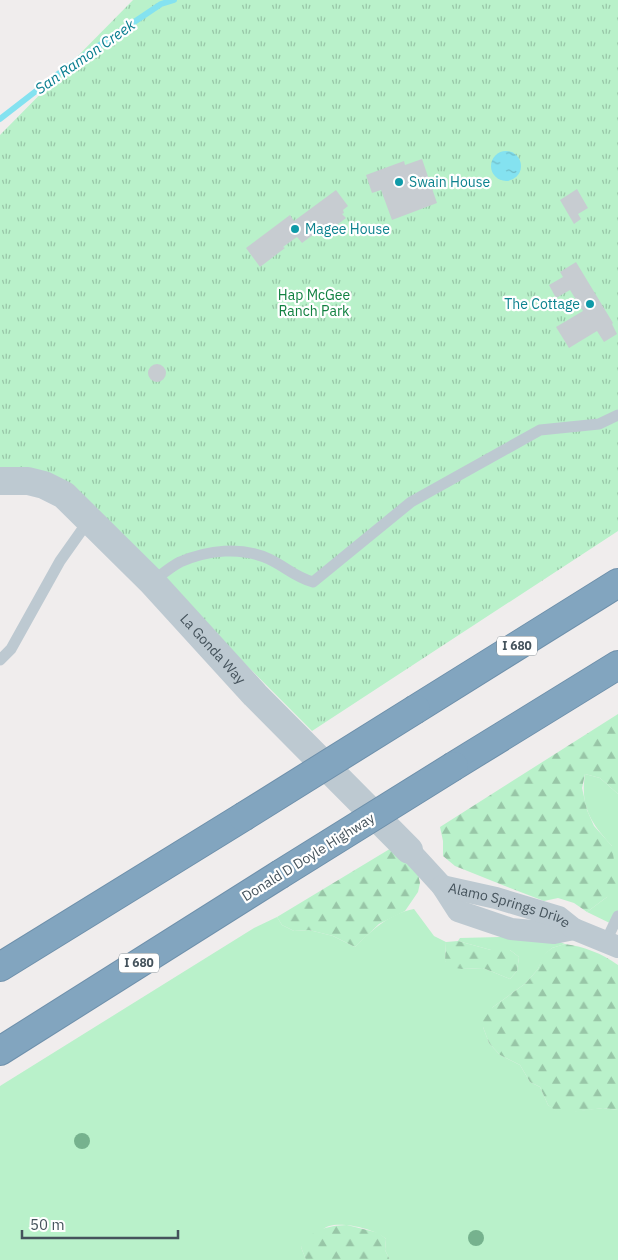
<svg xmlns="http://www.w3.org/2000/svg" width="618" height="1260" font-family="'IBM Plex Sans',sans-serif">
	<defs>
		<pattern id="forest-firs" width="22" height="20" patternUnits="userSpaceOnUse" patternTransform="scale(1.25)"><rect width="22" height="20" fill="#b9f1ca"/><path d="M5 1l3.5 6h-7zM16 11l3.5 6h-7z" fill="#98c6a7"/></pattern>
		<pattern id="park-tufts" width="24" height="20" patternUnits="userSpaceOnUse" patternTransform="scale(1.25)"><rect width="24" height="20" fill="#b9f1ca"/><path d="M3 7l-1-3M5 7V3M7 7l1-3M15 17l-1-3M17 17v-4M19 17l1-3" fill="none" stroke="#98c6a7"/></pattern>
		<pattern id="water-ripples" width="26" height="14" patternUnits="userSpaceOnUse" patternTransform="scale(1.25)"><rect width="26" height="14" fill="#84e2f0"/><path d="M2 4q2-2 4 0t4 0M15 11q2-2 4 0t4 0" fill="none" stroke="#6ebac6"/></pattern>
	</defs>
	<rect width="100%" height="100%" fill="#f0eded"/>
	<!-- grass -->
	<path fill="#b9f1ca" d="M585 774 600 778 618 794V927L587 912 607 897 612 846C591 823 580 807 585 774Z
		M414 909 434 936 446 942 445 961 462 969 483 968 510 979 517 971 519 957 510 950H491L458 941 460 938 544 936 565 944 552 948 544 955 538 969 526 983 493 1007 483 1027 489 1043 500 1055 520 1065 530 1082 540 1087 548 1105 560 1113 603 1108 618 1110V1260H390L385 1250 386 1239C375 1229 344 1222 329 1226 322 1228 308 1242 301 1247L306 1260H0V1086L254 928 277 917 282 925 294 931 309 930 333 936 355 947C373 929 389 914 414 909Z"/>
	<!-- forest -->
	<path fill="url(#forest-firs)" d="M618 714V794L600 778 585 774 582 788 587 810 594 826 612 846 617 882 607 897 587 912 574 903 558 898 544 901 510 888 455 866 443 856V841L440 827Z
		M393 847 418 874 420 883 418 892 405 911 379 924 355 947 333 936 309 930 294 931 282 925 277 917Z
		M458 941 491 950H510L519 957 517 971 510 979 483 968 462 969 449 967 445 961 446 942Z
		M565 944C585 947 601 953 618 965V1110L603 1108 560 1114 548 1105 540 1087 530 1082 520 1065 500 1055 489 1043 483 1027V1020L493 1007 526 983 538 969 543 955 552 948Z
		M347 1225 379 1233 386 1239 385 1250 390 1260H306L301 1247C312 1229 327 1226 347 1225Z"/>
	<!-- park -->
	<path fill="url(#park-tufts)" d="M133 0H618V531L312 731 79 497 21 467 0 469V135Z"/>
	<!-- water -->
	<path fill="url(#water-ripples)" d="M491 166a15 15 0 1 1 30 0a15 15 0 1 1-30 0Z"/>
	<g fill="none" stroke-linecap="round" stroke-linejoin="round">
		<!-- stream -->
		<path stroke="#84e2f0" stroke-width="6" d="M0 119 67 67 161 4 174 0"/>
	</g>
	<!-- building -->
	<path fill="#c7ccd1" d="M422 159 437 203 392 220 381 190 372 193 366 175 404 161 405 165Z
		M577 189 588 208 578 214 581 219 574 224 560 200Z
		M336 190 348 206 343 210 344 213 342 214 346 218 333 228 331 225 323 231 322 228 302 243 297 237 283 247 285 248 260 267 246 248 290 215 294 221Z
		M576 262 613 323 612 324 617 334 604 342 597 331 569 348 556 327 583 311 570 290 556 298 549 285 563 277 560 272Z
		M148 373a9 9 0 1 1 18 0a9 9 0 1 1-18 0Z"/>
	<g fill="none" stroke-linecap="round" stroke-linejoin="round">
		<!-- motorway casing -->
		<g stroke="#6e90ab" stroke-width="30">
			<path id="motorway" d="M416 709 618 583
				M454 766 618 665
				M0 967 243 817
				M0 1051 279 875"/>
		</g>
		<!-- service -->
		<path stroke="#bdc9d1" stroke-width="11" d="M152 582C160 576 170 567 180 562 208 550 241 546 269 559 286 567 295 577 313 582L411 502 540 430 599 424 618 415
			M0 660 11 649 60 561 89 520
			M606 941 618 916"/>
		<!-- minor -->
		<g stroke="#bdc9d1" stroke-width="22">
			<path d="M409 850 442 886 458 911 511 929 554 933 574 929"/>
			<path id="s1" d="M442 886 496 898 559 917 574 929 618 947"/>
		</g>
		<!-- tertiary -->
		<path stroke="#bdc9d1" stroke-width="28" id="s2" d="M0 481H28L44 485 64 495 152 582 255 695 409 850"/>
		<!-- motorway -->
		<use href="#motorway" stroke="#82a5bf" stroke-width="28"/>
		<!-- motorway-bridge casing -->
		<g stroke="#6e90ab" stroke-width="30" stroke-linecap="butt">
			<path id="motorway-bridge" d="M243 817 416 709
				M279 875 454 766"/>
		</g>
		<!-- motorway-bridge -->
		<use href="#motorway-bridge" stroke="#82a5bf" stroke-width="28"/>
	</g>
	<!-- trees -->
	<g fill="#76b28e">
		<circle cx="82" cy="1141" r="8"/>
		<circle cx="476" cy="1238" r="8"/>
	</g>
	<!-- markers -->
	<g fill="#0f9aa8" stroke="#fff" stroke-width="2">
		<circle cx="399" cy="182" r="5"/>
		<circle cx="295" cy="229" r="5"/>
		<circle cx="590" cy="304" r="5"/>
	</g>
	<g text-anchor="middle" stroke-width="4.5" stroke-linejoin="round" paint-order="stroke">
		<!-- shield labels -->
		<g fill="#fff" stroke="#7d878d" stroke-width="1">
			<rect x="497" y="636.5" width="40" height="19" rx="4"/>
			<rect x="119" y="953.5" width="40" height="19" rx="4"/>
		</g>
		<g font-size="12" font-weight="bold" fill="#45535c">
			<text x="517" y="650">I 680</text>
			<text x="139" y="967">I 680</text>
		</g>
		<!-- culture labels -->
		<g font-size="14" fill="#0d838f" stroke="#fff" text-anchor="start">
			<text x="409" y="187">Swain House</text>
			<text x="305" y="234">Magee House</text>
			<text x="580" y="309" text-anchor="end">The Cottage</text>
		</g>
		<!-- park labels -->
		<g font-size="14" fill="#128141" stroke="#fff">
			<text x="314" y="300">Hap McGee<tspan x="314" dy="16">Ranch Park</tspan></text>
		</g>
		<!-- street labels -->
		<g font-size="14" fill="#45535c" stroke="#fff">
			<text dy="5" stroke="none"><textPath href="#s2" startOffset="281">La Gonda Way</textPath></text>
			<text transform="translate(308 857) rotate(-32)" y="5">Donald D Doyle Highway</text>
			<text dy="5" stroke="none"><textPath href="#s1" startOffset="70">Alamo Springs Drive</textPath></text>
		</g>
		<!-- water labels -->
		<g font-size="15" font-style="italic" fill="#077d8f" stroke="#fff">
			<text transform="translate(85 57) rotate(-35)" y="5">San Ramon Creek</text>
		</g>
	</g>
	<!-- scale -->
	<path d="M22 1230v8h156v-8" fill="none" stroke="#45535c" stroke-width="2.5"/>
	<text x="30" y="1230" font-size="15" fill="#45535c" stroke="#ffffff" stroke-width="4" paint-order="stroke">50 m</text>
</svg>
